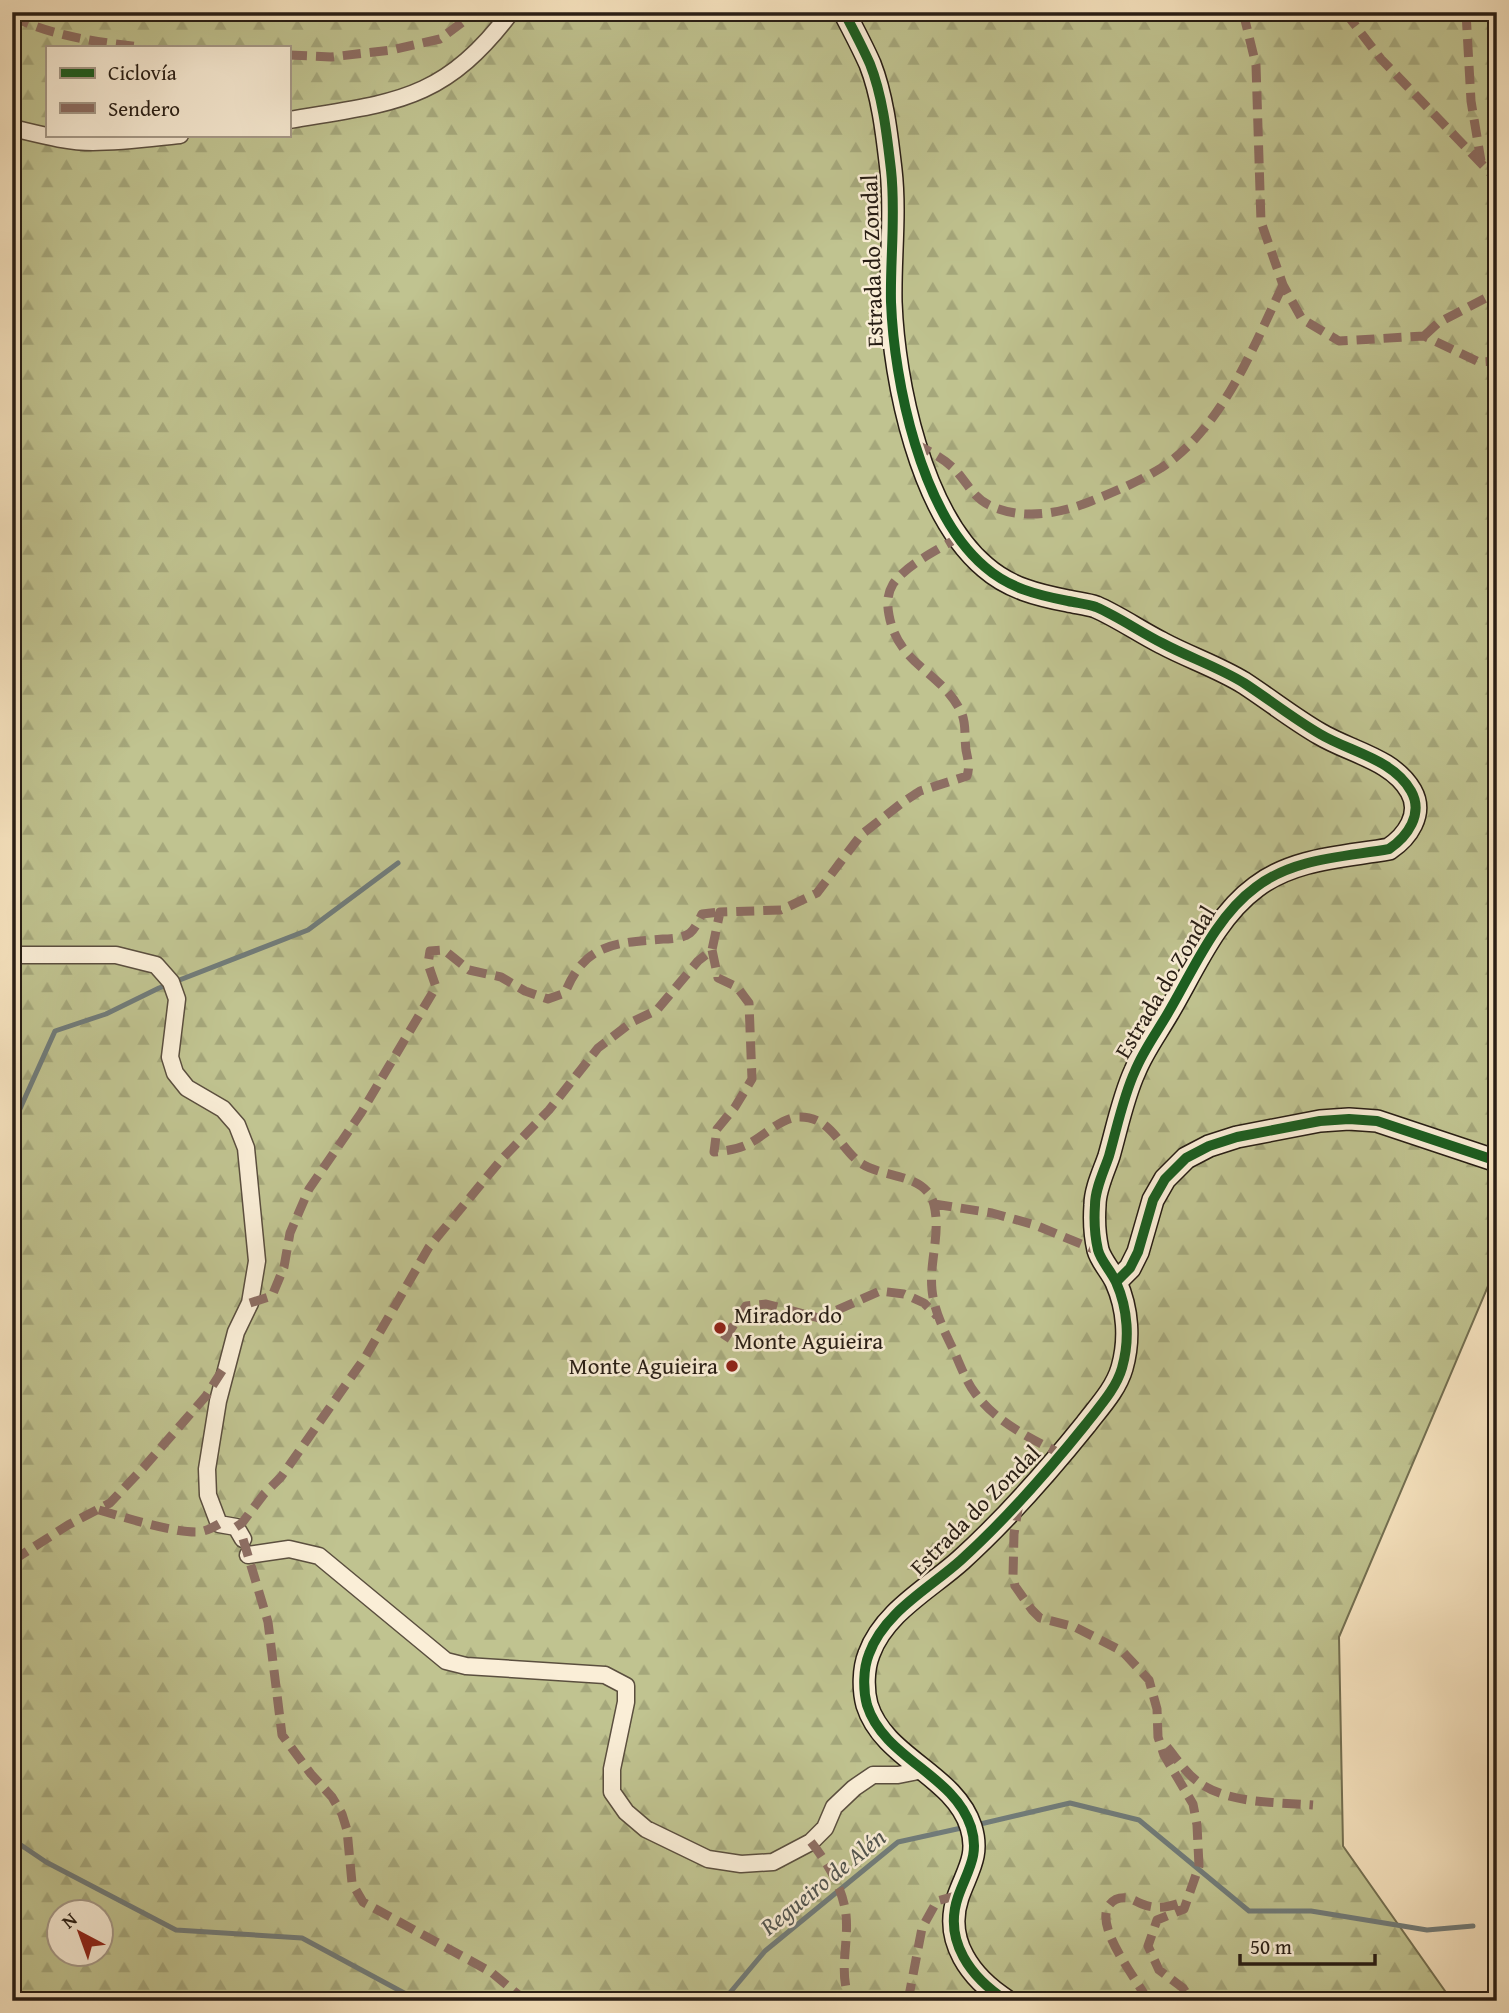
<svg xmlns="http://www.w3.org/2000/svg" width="1509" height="2013" font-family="'Gentium Book Plus',serif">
	<defs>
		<pattern id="forest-firs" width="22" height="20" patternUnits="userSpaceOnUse" patternTransform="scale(1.75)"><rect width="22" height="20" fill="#c0c390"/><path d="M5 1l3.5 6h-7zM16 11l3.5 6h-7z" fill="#a5a77b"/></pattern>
	</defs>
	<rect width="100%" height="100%" fill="#f8e5c1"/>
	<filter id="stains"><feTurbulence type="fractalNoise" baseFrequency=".00286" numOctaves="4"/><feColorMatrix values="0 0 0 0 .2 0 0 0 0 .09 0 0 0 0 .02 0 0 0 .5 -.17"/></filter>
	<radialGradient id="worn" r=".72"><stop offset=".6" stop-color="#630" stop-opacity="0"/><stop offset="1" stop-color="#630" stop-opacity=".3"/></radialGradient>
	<!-- forest -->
	<path fill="url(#forest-firs)" stroke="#747052" stroke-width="2" fill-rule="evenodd" d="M12 12H1497V1265L1339 1637 1343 1846 1452 2001H12ZM47 47H289V135H47ZM60 1912H102V1954H60Z"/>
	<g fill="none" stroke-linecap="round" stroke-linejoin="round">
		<!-- stream -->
		<path stroke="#717c7a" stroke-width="5" d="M19 1111 55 1031 106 1014 159 988 308 930 398 863
			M976 1825 1070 1803 1139 1820 1249 1911H1311L1427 1930 1473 1926
			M12 1839 46 1862 176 1930 302 1938 419 2001
			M723 2001 765 1951 898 1842 966 1827"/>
		<!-- street casing -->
		<g stroke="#5b4f3f" stroke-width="19">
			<path id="street" d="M289 120C394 102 442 103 511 12
				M12 128C38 134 66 142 93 142 122 142 151 138 180 135
				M12 955H116L156 965 171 982 177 999 170 1057 175 1073 187 1088 223 1109 237 1125 246 1148 257 1261 250 1303 236 1332 218 1401 207 1469 208 1495 219 1524 236 1527 243 1539
				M248 1555 289 1549 319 1556 446 1661 466 1666 605 1675 626 1686V1702L612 1769V1792L626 1812 646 1829 708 1859 741 1864 773 1862 811 1842 825 1828 834 1807 854 1788 873 1775H898L923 1770"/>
		</g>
		<!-- secondary casing -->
		<g stroke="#271d14" stroke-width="24">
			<path id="secondary" d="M844 12C853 29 862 46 870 64 883 97 887 136 891 170 896 214 890 259 891 302 894 382 921 513 985 567 1009 588 1037 595 1068 601 1077 603 1088 604 1096 607 1119 617 1140 632 1162 643 1188 657 1218 667 1244 683 1270 700 1294 719 1320 734 1350 752 1393 759 1411 791 1424 814 1407 837 1389 849 1344 857 1294 858 1256 887 1215 917 1193 971 1168 1013 1157 1032 1143 1051 1135 1071 1123 1097 1117 1128 1109 1156 1104 1171 1095 1189 1095 1205 1094 1219 1095 1237 1098 1250 1101 1261 1111 1271 1116 1282 1128 1309 1130 1340 1122 1368 1116 1389 1099 1407 1086 1424 1049 1470 1005 1520 961 1560 930 1588 884 1612 869 1654 863 1669 863 1690 867 1705 884 1759 954 1774 971 1827 980 1856 967 1871 958 1897 943 1941 971 1978 1007 2001
				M1116 1282 1130 1268 1138 1252 1153 1200 1165 1179 1186 1158 1209 1146 1237 1137 1320 1121 1349 1119 1377 1121 1497 1161"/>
		</g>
		<!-- street -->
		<use href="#street" stroke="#faeed7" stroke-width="16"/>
		<!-- secondary -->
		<use href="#secondary" stroke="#faeed7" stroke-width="21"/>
		<!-- quiet -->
		<path stroke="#8d6e63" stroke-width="9" stroke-dasharray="18 9" stroke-linecap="butt" d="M1243 12 1256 65 1261 222 1283 285 1302 319 1339 341 1424 336 1479 362 1497 361
			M1345 12 1381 59 1497 180
			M1466 12 1471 101 1481 161
			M12 16C51 36 97 42 140 47
			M289 55 331 57 392 50 440 39 476 12
			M1424 336 1438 323 1497 292
			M914 443C930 452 946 459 958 473 969 486 975 499 991 506 1023 520 1058 514 1089 502 1114 492 1138 482 1161 468 1223 427 1252 349 1283 285
			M712 950 718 978 737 987 749 1003 752 1079 735 1107 717 1129 714 1152C726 1151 740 1149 750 1143 765 1135 780 1119 797 1117 830 1115 838 1145 859 1162 882 1179 926 1172 934 1205 941 1233 929 1262 932 1290 934 1310 943 1328 951 1345 959 1361 965 1380 975 1393 997 1423 1030 1438 1061 1454
			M934 1204 992 1213 1035 1225 1098 1251
			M250 1303 272 1296 284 1267 290 1233 309 1189 361 1113 436 987 428 964 430 951 444 950 469 970 501 977 525 991 548 999 565 993C585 943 615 943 663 939 671 939 684 938 690 933 695 929 699 920 702 914L720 912
			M724 1340 746 1306 766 1304 819 1318 880 1291 904 1294 924 1303 937 1316
			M1019 1503 1014 1534 1013 1576 1015 1586 1032 1610 1040 1618 1075 1627 1122 1651 1149 1680 1157 1709 1158 1737 1164 1755 1193 1804 1197 1825 1199 1866 1184 1909 1157 1920 1148 1946 1159 1970 1183 1988 1191 2001
			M99 1510C124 1517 173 1533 198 1532 206 1531 212 1528 219 1524
			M236 1527 242 1523 264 1494 281 1477 366 1356 429 1247 501 1160 549 1110 598 1048 632 1022 657 1010 698 961 712 950 720 912 781 910 817 893 861 835 903 802 920 791 967 776C970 766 968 760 966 750 964 735 967 721 959 708 939 671 898 664 889 615 887 604 887 594 893 584 907 564 938 550 959 537
			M243 1539 268 1622 282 1735 311 1774 332 1797 342 1814 347 1830 352 1883 363 1902 491 1972 526 2001
			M12 1561 68 1525 110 1503 144 1467 206 1396 227 1363
			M1167 1747C1177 1759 1187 1775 1201 1784 1232 1804 1277 1802 1313 1805
			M811 1842C827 1862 843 1888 846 1915 849 1944 838 1972 850 2001
			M908 2001 922 1928 937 1901 959 1895
			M1148 2001C1137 1979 1096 1930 1108 1907 1112 1900 1119 1897 1127 1898 1132 1899 1137 1902 1142 1904 1155 1909 1166 1908 1180 1903"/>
		<!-- cycleway casing -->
		<g stroke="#faeed7" stroke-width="15">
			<path id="cycleway" d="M844 12C853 29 862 46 870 64 883 97 887 136 891 170 896 214 890 259 891 302 894 382 921 513 985 567 1009 588 1037 595 1068 601 1077 603 1088 604 1096 607 1119 617 1140 632 1162 643 1188 657 1218 667 1244 683 1270 700 1294 719 1320 734 1350 752 1393 759 1411 791 1424 814 1407 837 1389 849 1344 857 1294 858 1256 887 1215 917 1193 971 1168 1013 1157 1032 1143 1051 1135 1071 1123 1097 1117 1128 1109 1156 1104 1171 1095 1189 1095 1205 1094 1219 1095 1237 1098 1250 1101 1261 1111 1271 1116 1282 1128 1309 1130 1340 1122 1368 1116 1389 1099 1407 1086 1424 1049 1470 1005 1520 961 1560 930 1588 884 1612 869 1654 863 1669 863 1690 867 1705 884 1759 954 1774 971 1827 980 1856 967 1871 958 1897 943 1941 971 1978 1007 2001
				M1116 1282 1130 1268 1138 1252 1153 1200 1165 1179 1186 1158 1209 1146 1237 1137 1320 1121 1349 1119 1377 1121 1497 1161"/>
		</g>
		<!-- cycleway -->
		<use href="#cycleway" stroke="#1b5e20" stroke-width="10"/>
	</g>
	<!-- markers -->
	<g fill="#8f2418" stroke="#faeed7" stroke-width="2.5">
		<circle cx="720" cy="1328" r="7"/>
		<circle cx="732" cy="1366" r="7"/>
	</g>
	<g text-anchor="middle" stroke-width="5" stroke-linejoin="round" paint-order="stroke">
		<!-- street labels -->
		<g font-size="23" fill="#271d14" stroke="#faeed7">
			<text transform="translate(872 261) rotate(-92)" y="8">Estrada do Zondal</text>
			<text transform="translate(1165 982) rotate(-59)" y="8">Estrada do Zondal</text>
			<text transform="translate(975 1510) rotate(-45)" y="8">Estrada do Zondal</text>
		</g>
		<!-- poi labels -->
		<g font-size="23" fill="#271d14" stroke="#faeed7" text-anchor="start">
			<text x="734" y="1323">Mirador do<tspan x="734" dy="26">Monte Aguieira</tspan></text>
			<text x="718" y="1374" text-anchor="end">Monte Aguieira</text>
		</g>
		<!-- water labels -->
		<g font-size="24" font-style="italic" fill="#525550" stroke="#faeed7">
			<text transform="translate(823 1882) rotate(-39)" y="8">Regueiro de Alén</text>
		</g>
	</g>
	<!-- margin -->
	<rect width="1509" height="2013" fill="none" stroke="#f8e5c1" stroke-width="42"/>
	<rect x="14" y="14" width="1481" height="1985" fill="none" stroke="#271d14" stroke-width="3.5"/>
	<rect x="21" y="21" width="1467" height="1971" fill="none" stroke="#271d14" stroke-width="2"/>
	<!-- legend -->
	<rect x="46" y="46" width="245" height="91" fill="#faeed7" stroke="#a69a89" stroke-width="2"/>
	<rect x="60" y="68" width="35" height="10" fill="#1b5e20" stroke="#a69a89" stroke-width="2"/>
	<text x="108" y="80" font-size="21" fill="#271d14">Ciclovía</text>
	<rect x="60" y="103" width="35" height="10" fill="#8d6e63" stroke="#a69a89" stroke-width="2"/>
	<text x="108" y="116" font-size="21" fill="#271d14">Sendero</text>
	<!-- north arrow -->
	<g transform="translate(80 1933) rotate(319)"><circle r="33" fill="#faeed7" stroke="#a69a89" stroke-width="2"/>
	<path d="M0-5L12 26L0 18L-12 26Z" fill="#8f2418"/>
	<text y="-10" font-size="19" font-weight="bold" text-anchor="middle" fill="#271d14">N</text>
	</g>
	<!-- scale -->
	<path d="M1240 1954v10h135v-10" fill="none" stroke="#271d14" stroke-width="3.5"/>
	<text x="1250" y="1954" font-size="21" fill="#271d14" stroke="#faeed7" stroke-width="5" paint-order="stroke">50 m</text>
	<rect width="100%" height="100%" filter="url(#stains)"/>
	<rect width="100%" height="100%" fill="url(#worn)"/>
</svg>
